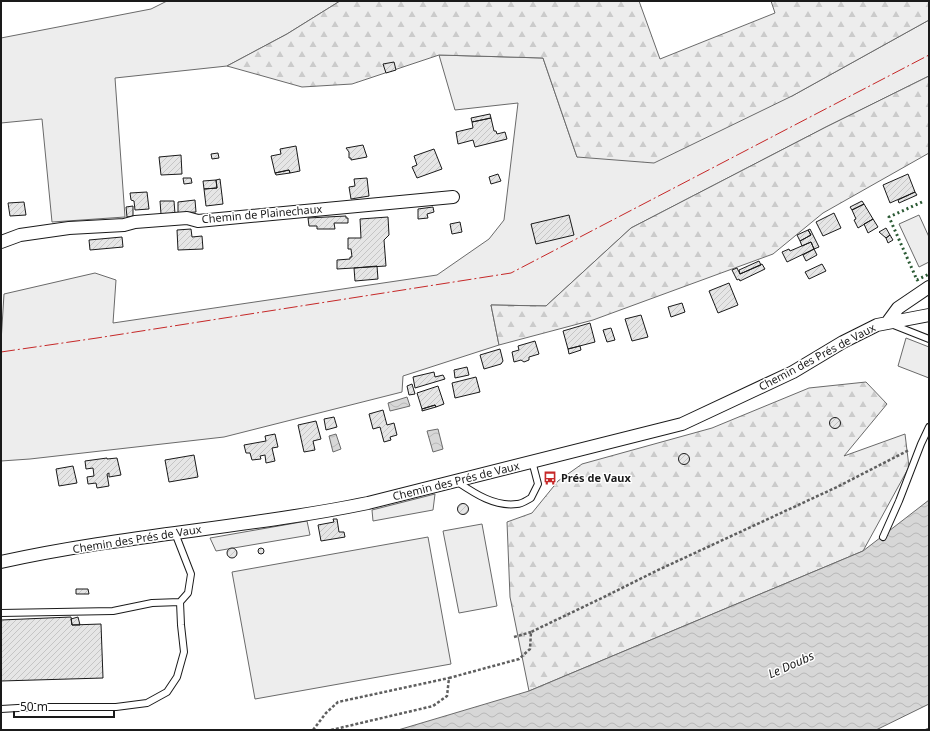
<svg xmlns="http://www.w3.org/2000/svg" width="930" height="731" font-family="'Noto Sans',sans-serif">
	<defs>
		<pattern id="forest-firs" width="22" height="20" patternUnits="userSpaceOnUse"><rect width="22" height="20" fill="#ededed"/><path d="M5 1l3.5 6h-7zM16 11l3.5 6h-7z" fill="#cbcbcb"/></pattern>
		<pattern id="water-waves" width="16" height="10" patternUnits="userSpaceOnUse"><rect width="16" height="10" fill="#d7d7d7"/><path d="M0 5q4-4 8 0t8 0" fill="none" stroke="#b8b8b8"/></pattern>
		<pattern id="building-hatch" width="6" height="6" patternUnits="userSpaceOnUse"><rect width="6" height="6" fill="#e6e6e6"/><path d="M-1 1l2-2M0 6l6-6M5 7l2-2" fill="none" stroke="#c5c5c5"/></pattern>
	</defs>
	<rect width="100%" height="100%" fill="#fff"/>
	<!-- built -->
	<path fill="#ededed" stroke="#6a6a6a" d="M167 1H340L287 34 227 66 115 78 125 217 52 222 42 119 1 123V38L151 9Z
		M929 20V76L826 127 631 228 546 306 491 305 499 345 403 376 402 392 224 437 30 459 1 461V342L4 294 95 273 116 280 113 323 437 275 489 239 504 220 518 103 455 110 439 55 543 58 577 157 792 96Z
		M919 215 929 237V262L919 267 899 224Z
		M906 338 929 347V378L898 366Z
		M435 494 433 510 373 521 372 510Z
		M307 521 310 535 216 551 210 538Z
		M482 524 497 606 459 613 443 531Z
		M428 537 451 664 255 699 232 572Z"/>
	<!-- forest -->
	<path fill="url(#forest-firs)" stroke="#6a6a6a" d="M340 1H639L660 59 775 13 771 1H929V20L792 96 654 163 577 157 543 58 439 55 352 84 302 87 227 66 287 34Z
		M929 76V153L823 213 773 254 593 320 499 345 491 305 546 306 631 228 826 127Z
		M866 382 887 404 844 456 905 434 909 467 863 551 529 691 510 597 507 522 532 513 558 481 582 464 712 428 809 388Z"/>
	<!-- water -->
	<path fill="url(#water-waves)" stroke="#6a6a6a" d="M407 397 410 406 390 411 388 403Z
		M438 429 443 449 433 452 427 431Z
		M336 434 341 449 333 452 329 436Z
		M929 500V704L876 730H398L529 691 863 551Z"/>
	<!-- building -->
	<path fill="url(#building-hatch)" stroke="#1a1a1a" d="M394 62 396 70 386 73 383 64Z
		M490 114 491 118 472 122 471 118Z
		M491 118 494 131H496L497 134 505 132 507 139 475 147 473 140 458 144 456 132 473 128 472 122Z
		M363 145 367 157 351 160V158H349V152L346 148Z
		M296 146 300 171 290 173 289 170 275 173 271 156 281 154 280 149Z
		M434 149 442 169 417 178 412 167 417 165 414 156Z
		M218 153 219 158 212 159 211 154Z
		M181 155 182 174 161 175 159 157Z
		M289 170 290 173 276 175 275 173Z
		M498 174 501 181 491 184 489 177Z
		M908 174 915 192 890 203 883 185Z
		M183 178H191L192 183 184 184Z
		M367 178 369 196 351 199 349 187 355 186 354 179Z
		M220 179 223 204 206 206 204 189 217 188 216 180Z
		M216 180 217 188 204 189 203 181Z
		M147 192 149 209 135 210 134 201 131 200 130 193Z
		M915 192 917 195 899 203 898 200Z
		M195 200 196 212 178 213V202Z
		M160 201H174L175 214H161Z
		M862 201 864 204 852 210 850 207Z
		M24 202 26 215 10 216 8 203Z
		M864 204 873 219 858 228 854 220 856 219 852 210Z
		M133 206V216L127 217 126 207Z
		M433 207 434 212 427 214 428 218 418 219V209Z
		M834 213 841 228 823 236 816 222Z
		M569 215 574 235 536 244 531 224Z
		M346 216V218H348V223H334L335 229H317V226H309L308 218Z
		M388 217 389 235 384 240 386 266 337 269V260L350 259V257H352L351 249H348V238H361L360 219Z
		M873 219 878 227 868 233 864 224Z
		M460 222 462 232 452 234 450 224Z
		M886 228 890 235 886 238 879 232Z
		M191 229 192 237 202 236 203 249 178 250 177 230Z
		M810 229 819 247 814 249 811 242 802 246 800 241 811 235 808 230Z
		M808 230 811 235 800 241 797 235Z
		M890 235 893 240 888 243 886 238Z
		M122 237 123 247 90 250 89 240Z
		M811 242 814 249 787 262 782 252 789 249 790 251Z
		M814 249 817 255 806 261 803 255Z
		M759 261 761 265 740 274 739 270Z
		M762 264 765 269 740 281 739 279 737 280 732 270 737 268 740 274Z
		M822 264 826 271 809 279 805 272Z
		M377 266 378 279 355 281 354 268Z
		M729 283 738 305 718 313 709 291Z
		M682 303 685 312 671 317 668 307Z
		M641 315 648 337 632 341 625 319Z
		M590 323 595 342 568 349 563 331Z
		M611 328 615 340 607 342 603 330Z
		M535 341 539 354 529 357V360L524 362 521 360 514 362 512 352 519 350 518 346Z
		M580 346 581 350 569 354 568 349Z
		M500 349 503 361 501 364 484 369 480 355Z
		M467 367 469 375 455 378 454 370Z
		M434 372 435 377 443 375 445 379 415 388 413 377Z
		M476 377 480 392 455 398 452 383Z
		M412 384 415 394 409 395 407 386Z
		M438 386 444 404 436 407 435 405 422 409 417 393Z
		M435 405 436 407 422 411V409Z
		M383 410 387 425 394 423 397 435 390 437 391 440 384 442 380 427 373 429 369 414Z
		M334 417 337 427 326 430 324 419Z
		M829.5 423a5.5 5.5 0 1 1 11 0a5.5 5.5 0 1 1-11 0Z
		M316 421 321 439 313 441 315 450 304 452 298 425Z
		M275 434 278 447 272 448 275 461 266 463 265 455 260 456 261 459 252 460 250 453H246L244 445 266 441 265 436Z
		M678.5 459a5.5 5.5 0 1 1 11 0a5.5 5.5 0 1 1-11 0Z
		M194 455 198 477 169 482 165 460Z
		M107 458V459L117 458 121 475 109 477V473L107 474 109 486 97 488 96 483 88 484 87 477 94 476 93 468 86 469 85 461Z
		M73 466 77 483 59 486 56 469Z
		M457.5 509a5.5 5.5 0 1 1 11 0a5.5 5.5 0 1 1-11 0Z
		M333 519H337L339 532H344L345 537 321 541 318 525 334 522Z
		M258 551a3 3 0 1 1 6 0a3 3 0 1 1-6 0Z
		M227 553a5 5 0 1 1 10 0a5 5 0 1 1-10 0Z
		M76 589H88L89 594H76Z
		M71 617 72 625 101 624 103 678 1 681V620Z
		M78 617 80 625H72L71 619Z"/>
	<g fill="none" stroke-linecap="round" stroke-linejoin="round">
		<!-- service casing -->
		<g stroke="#1a1a1a" stroke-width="8">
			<path id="service" d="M891 324 929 339
				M456 481C474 493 494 507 517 504 522 504 527 500 531 498L538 484 532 461
				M883 537 899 501 921 444 929 427
				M1 613 113 611 152 603 180 602 188 593 191 574 175 533
				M1 709 35 707H116L147 703 167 692 177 677 184 652 181 625 180 602"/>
		</g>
		<!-- minor casing -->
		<g stroke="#1a1a1a" stroke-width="14">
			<path id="minor" d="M1 242 20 235 69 228 124 225 135 222 187 218 198 221 453 197
				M887 323 898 308 929 287
				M1 562C122 535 247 528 368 503L682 424 793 372 843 342 877 325 929 315"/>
		</g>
		<!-- path -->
		<path stroke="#5f5f5f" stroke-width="2.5" stroke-dasharray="3 2" stroke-linecap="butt" d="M514 637 531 632
			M313 730 326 713 338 702 449 678
			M331 730 433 706 447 696 449 678 519 659 530 649 531 632 604 597 656 571 837 487 909 450
			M926 730 929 729"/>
		<!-- service -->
		<use href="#service" stroke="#fff" stroke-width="6"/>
		<!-- minor -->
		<use href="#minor" stroke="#fff" stroke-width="12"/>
		<!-- hedge -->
		<path stroke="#2b5a34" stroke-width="3" stroke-dasharray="2 3" stroke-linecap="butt" d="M922 202 889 217 917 280 929 274"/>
		<!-- power -->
		<path stroke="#c62828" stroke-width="1" stroke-dasharray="14 3 2 3" stroke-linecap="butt" d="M1 352 97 338 511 273 929 55"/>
	</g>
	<!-- icons -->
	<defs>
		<g id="bus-bare" transform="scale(1.08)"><path d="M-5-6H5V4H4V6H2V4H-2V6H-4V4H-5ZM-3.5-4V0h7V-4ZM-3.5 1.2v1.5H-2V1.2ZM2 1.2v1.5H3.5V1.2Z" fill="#c62828" stroke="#fff" stroke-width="2.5" paint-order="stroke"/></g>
	</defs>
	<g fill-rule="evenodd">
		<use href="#bus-bare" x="550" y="478"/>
	</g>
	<g text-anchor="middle" stroke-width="3" stroke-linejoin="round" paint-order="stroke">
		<!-- street labels -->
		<g font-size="11" fill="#1a1a1a" stroke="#fff">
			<text transform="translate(262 214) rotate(-5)" y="4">Chemin de Plainechaux</text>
			<text transform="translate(817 357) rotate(-28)" y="4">Chemin des Prés de Vaux</text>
			<text transform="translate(456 481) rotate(-14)" y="4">Chemin des Prés de Vaux</text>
			<text transform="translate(137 539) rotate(-9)" y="4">Chemin des Prés de Vaux</text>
		</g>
		<!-- poi labels -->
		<g font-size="11" font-weight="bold" fill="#1a1a1a" stroke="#fff" text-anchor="start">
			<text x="561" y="482">Prés de Vaux</text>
		</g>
		<!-- water labels -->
		<g font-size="12" font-style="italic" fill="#1a1a1a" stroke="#fff">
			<text transform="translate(791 665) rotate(-24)" y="4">Le Doubs</text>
		</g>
	</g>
	<!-- border -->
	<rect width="930" height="731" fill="none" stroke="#1a1a1a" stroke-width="4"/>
	<!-- scale -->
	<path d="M14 711v6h100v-6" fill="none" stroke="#1a1a1a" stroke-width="2"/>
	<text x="20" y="711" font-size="12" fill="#1a1a1a" stroke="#ffffff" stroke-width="3" paint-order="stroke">50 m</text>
</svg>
